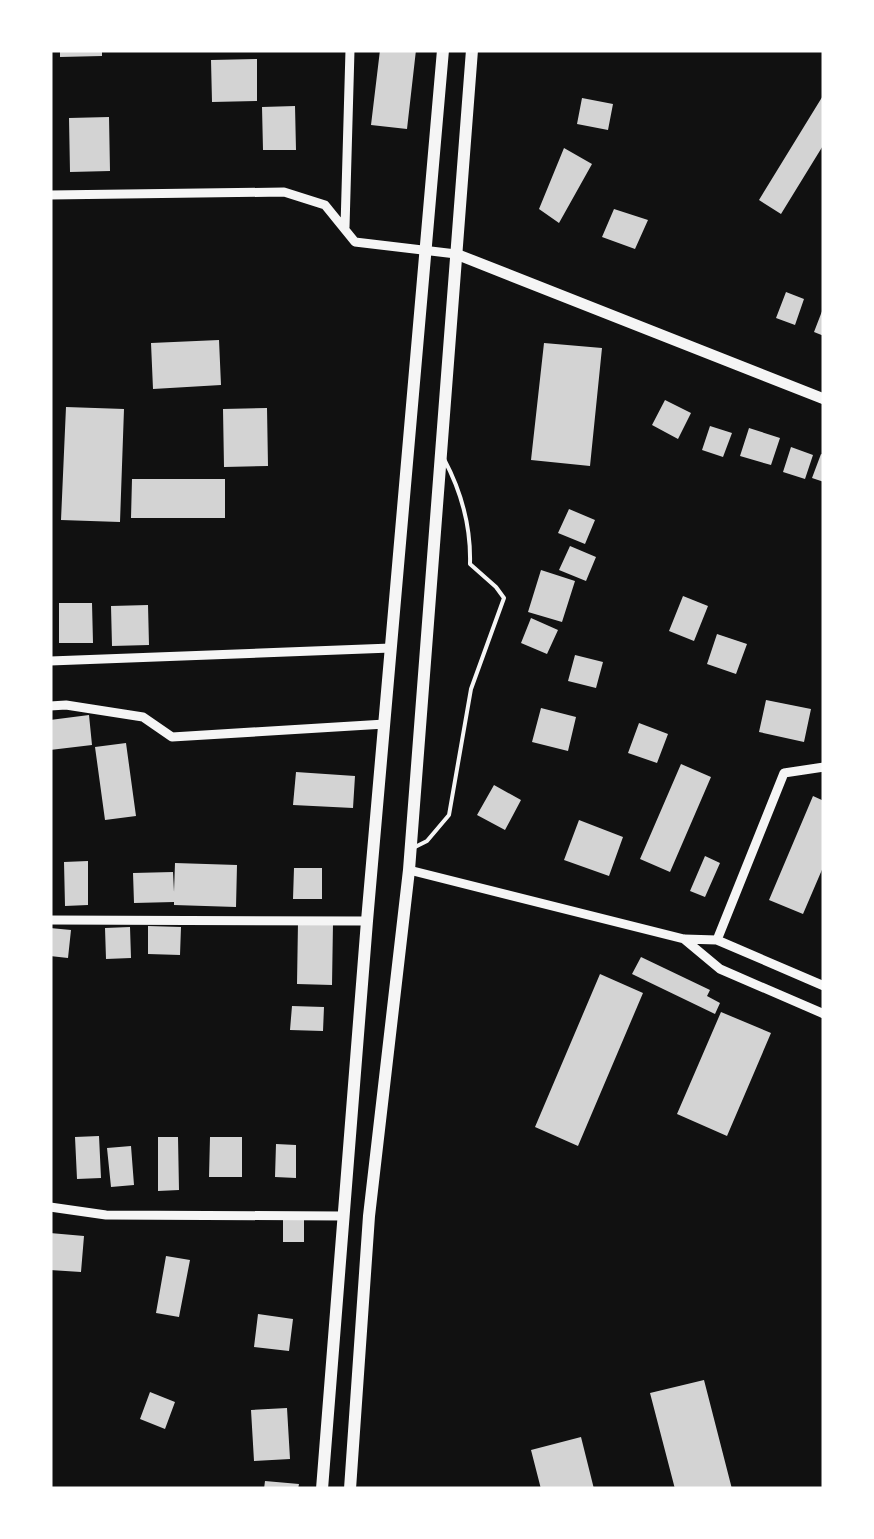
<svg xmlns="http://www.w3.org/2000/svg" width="874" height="1539" font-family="Lato,sans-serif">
	<rect width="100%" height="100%" fill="#111"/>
	<!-- building -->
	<path fill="#d3d3d3" d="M60 50H102V56L60 57Z
		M380 50H416L407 129 371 125Z
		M257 59V101L212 102 211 60Z
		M824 94V144L781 214 759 200Z
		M582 98 613 104 608 130 577 124Z
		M295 106 296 150H263L262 107Z
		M109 117 110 171 70 172 69 118Z
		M564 148 592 164 559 223 539 209Z
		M614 209 648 220 635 249 602 237Z
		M786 292 804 299 795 325 776 318Z
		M824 306V336L814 332Z
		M219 340 221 385 153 389 151 343Z
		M544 343 602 348 590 466 531 460Z
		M665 400 691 413 678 439 652 425Z
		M66 407 124 409 120 522 61 520Z
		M267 408 268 466 224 467 223 409Z
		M710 426 732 433 723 457 702 450Z
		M749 428 780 438 771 465 740 456Z
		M791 447 813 455 805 479 783 472Z
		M821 454 824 455V482L812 478Z
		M132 479H225V518H131Z
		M569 509 595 520 585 544 558 533Z
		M570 546 596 557 586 581 559 570Z
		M541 570 575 581 562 622 528 612Z
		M683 596 708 606 694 641 669 631Z
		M59 603H92L93 643H59Z
		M148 605 149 645 112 646 111 606Z
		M531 618 558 630 547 654 521 643Z
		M717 634 747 644 736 674 707 664Z
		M575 655 603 662 596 688 568 681Z
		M766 700 811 709 804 742 759 732Z
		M541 708 576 717 568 751 532 742Z
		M89 715 92 745 50 750V720Z
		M639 723 668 734 657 763 628 753Z
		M126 743 136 816 105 820 95 747Z
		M681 764 711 777 670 872 640 859Z
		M296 772 355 776 353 808 293 805Z
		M494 785 521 800 505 830 477 815Z
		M813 796 824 801V865L803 914 769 900Z
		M579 820 623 837 609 876 564 860Z
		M705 856 720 863 705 897 690 891Z
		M88 861V905L65 906 64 862Z
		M175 863 237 865 236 907 174 905V902L134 903 133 873 173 872 174 892Z
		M294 868H322V899H293Z
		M298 922 333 923 332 985 297 984Z
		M148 926 181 927 180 955 148 954Z
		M130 927 131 958 106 959 105 928Z
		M50 928 71 930 68 958 50 956Z
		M641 957 710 990 707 996 720 1003 715 1014 632 974Z
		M600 974 643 993 578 1146 535 1127Z
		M292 1006 324 1007 323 1031 290 1030Z
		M721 1012 771 1033 727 1136 677 1114Z
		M99 1136 101 1178 77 1179 75 1137Z
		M158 1137H178L179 1190 158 1191Z
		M210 1137H242V1177H209Z
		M276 1144 296 1145V1178L275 1177Z
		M131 1146 134 1185 111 1187 107 1148Z
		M283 1217H304V1242H283Z
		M50 1233 84 1236 81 1272 50 1270Z
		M166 1256 190 1260 179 1317 156 1313Z
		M258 1314 293 1319 289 1351 254 1347Z
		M704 1380 732 1489H675L650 1393Z
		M150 1392 175 1402 165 1429 140 1419Z
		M287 1408 290 1459 254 1461 251 1410Z
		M581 1437 594 1489H541L531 1450Z
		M265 1481 299 1484 298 1489H264Z"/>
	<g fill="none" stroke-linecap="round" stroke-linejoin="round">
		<!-- service -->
		<path stroke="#f5f5f5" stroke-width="4" d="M415 847 427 841 449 815 471 689 504 598 496 587 470 564C471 528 461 491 444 459"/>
		<!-- minor -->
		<path stroke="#f5f5f5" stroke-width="9" d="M50 195 284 192 325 205 355 242 456 254
			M345 227 350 50
			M50 661 391 648
			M50 706 66 705 143 717 172 737 385 724
			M409 870 684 939 717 940 824 986
			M50 920 367 921
			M684 939 720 969 824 1014
			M717 940 784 773 824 767
			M50 1207 106 1215 343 1216"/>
		<!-- secondary -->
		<path stroke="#f5f5f5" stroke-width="11" d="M456 254 824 399"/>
		<!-- primary -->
		<path stroke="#f5f5f5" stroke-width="12" d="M322 1489 367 921 443 50
			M350 1489 369 1216 409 870 472 50"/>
	</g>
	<!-- border -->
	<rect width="874" height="1539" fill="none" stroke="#ffffff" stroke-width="105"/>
</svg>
